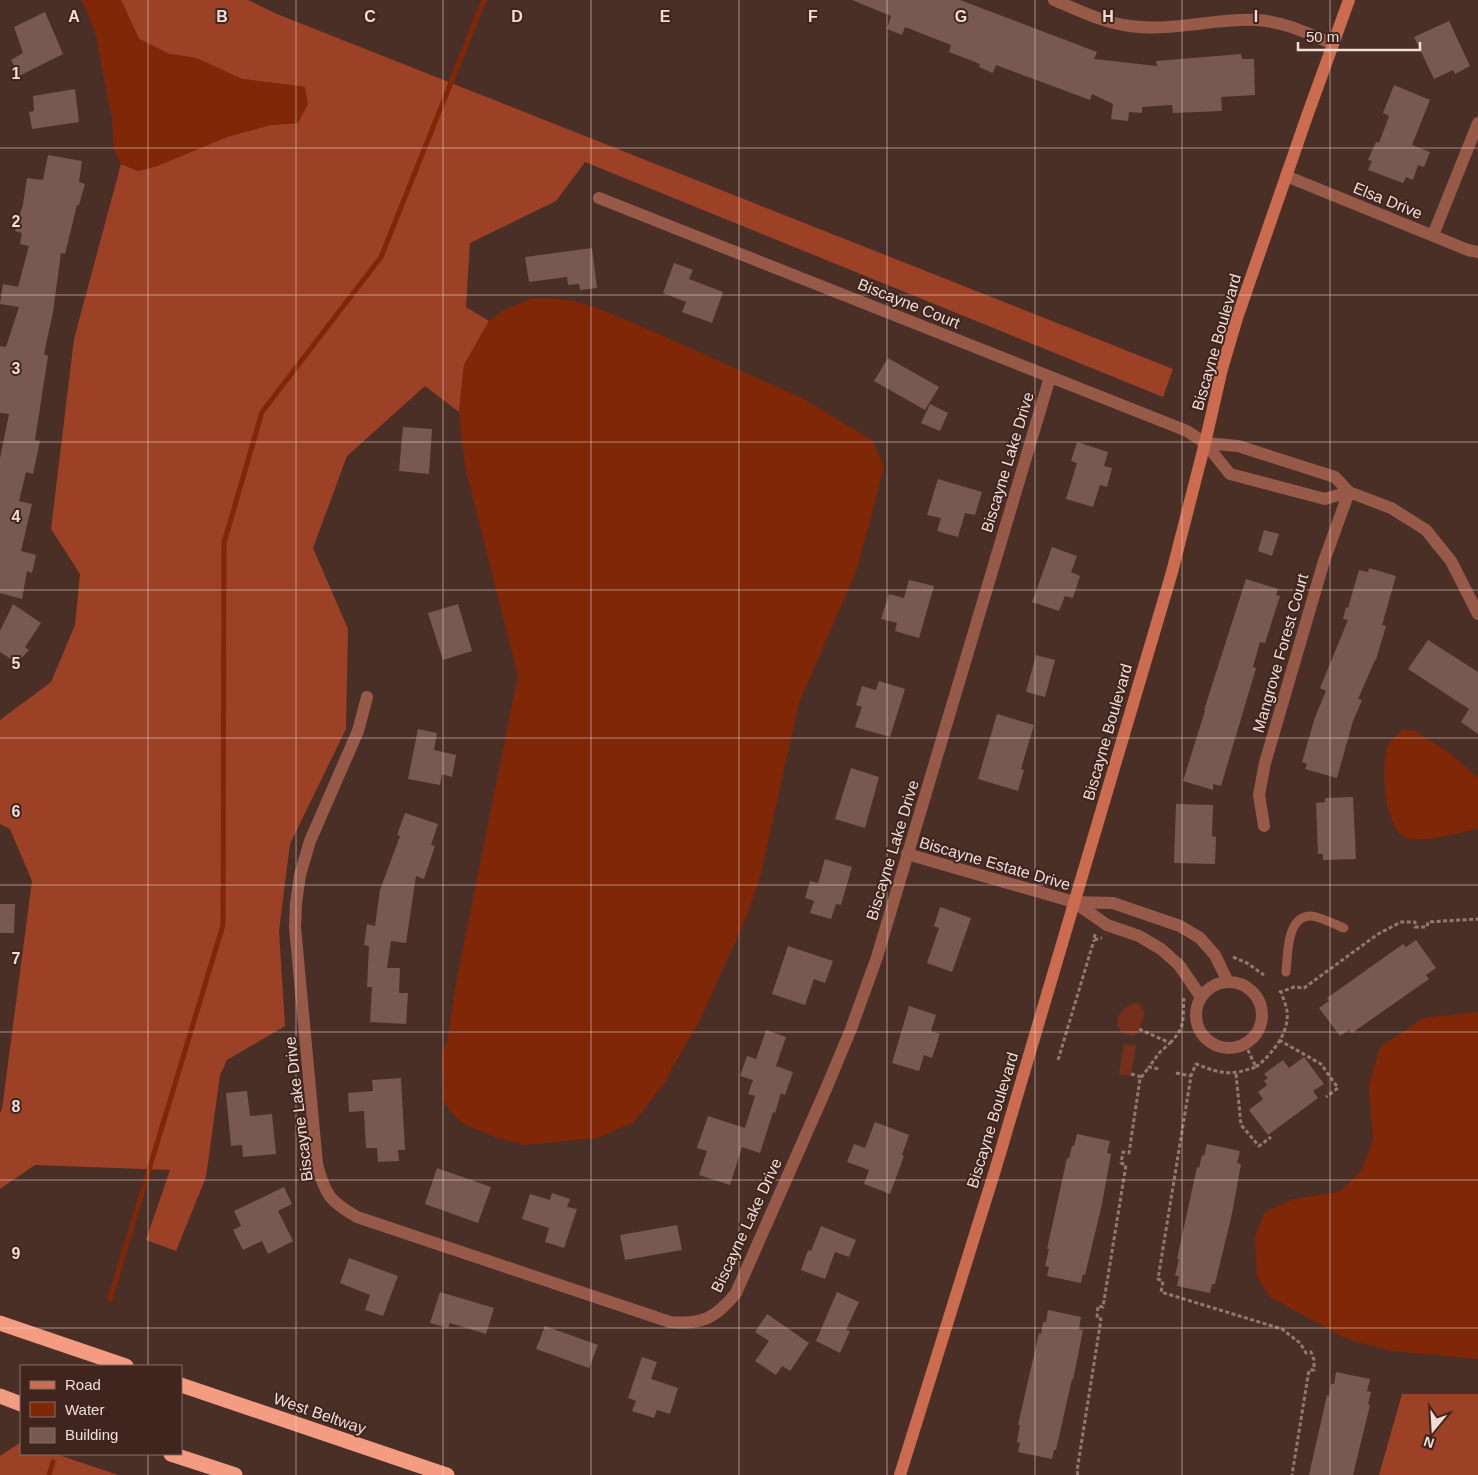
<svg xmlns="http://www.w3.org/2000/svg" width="1478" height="1475" font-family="Arial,sans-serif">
	<rect width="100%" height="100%" fill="#4a2f27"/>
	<!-- green -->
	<path fill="#75301b" d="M1138 1003 1145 1012 1138 1033 1132 1036 1122 1033 1117 1024C1119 1011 1125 1005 1138 1003Z
		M1124 1044 1136 1046 1131 1076 1119 1074Z"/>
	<!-- forest -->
	<path fill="#9c4125" d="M121 0H248L277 14 1173 369 1163 397 585 162 556 201 470 243 466 307 489 321 464 365 459 412 425 386 347 456 313 548 348 629 346 729 290 844 279 931 285 1026 227 1060 220 1075 206 1177 176 1251 146 1240 170 1170 35 1165 0 1189V1113L2 1109 32 881 10 829 0 824V720L51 682 75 625 80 574 51 529 74 339 121 164 138 171 157 166 229 136 271 125 298 123 305 87 242 79 196 58 169 54 139 39Z
		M1402 1394H1478V1475H1379Z
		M21 1442V1454H56L118 1475H0V1456Z"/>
	<!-- water -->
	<path fill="#802708" d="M81 0H121L139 39 169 54 196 58 242 79 305 87 308 104 298 123 271 125 230 136 157 166 138 171 121 164 114 150 112 119 96 36 84 5Z
		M545 298 570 300 595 307 652 331 800 397 872 440 884 467 857 569 799 703 760 877 747 916 699 1022 669 1073 667 1080 633 1123 597 1138 524 1145 497 1138 462 1123 451 1112 443 1100 442 1053 447 1041 458 973 518 676 465 467 459 412 464 365 489 321 504 310 531 299Z
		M1402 730 1415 731 1447 751 1478 778V828C1462 833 1422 843 1406 838 1384 830 1381 766 1387 748 1390 741 1397 735 1402 730Z
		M1478 1012V1359L1392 1351 1347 1339 1270 1297 1257 1277 1255 1237 1264 1213 1293 1199 1339 1192 1362 1170 1373 1140 1369 1085 1380 1047 1424 1018Z"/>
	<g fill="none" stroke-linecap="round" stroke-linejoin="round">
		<!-- stream -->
		<path stroke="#802708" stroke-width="5" d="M110 1299 223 925 224 543 262 412 381 257 484 0
			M49 1475 53 1462"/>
	</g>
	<!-- building -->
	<path fill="#775951" d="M852 0H960L1097 52 1094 59 1157 66 1156 61 1241 54 1242 59H1254L1255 95 1221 97 1222 111 1173 113 1172 105 1142 107V113L1129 112 1128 121 1111 119 1113 104 1092 94 1090 100 996 65 993 73 979 67 980 64 949 52 951 45 905 27 902 35 887 29 891 16Z
		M45 12 63 54 19 76 11 60 23 53 14 27Z
		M1449 21 1470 66 1455 74 1453 70 1434 79 1414 37Z
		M1394 85 1430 100 1412 145 1430 152 1424 167 1418 165 1413 180 1406 177 1403 183 1368 170 1372 161 1368 160 1376 142 1379 143 1389 116 1383 113Z
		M75 89 79 122 32 129 29 112 34 111 33 96Z
		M48 155 82 161 79 182 85 184 79 205H77L65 254 61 253 53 312 44 354 48 356 35 440 40 441 33 474 26 472 19 501 32 504 21 551 36 555 32 573 27 571 22 599 0 593V458L9 414 0 413V346L6 347 19 307 0 304 3 284 18 287 29 246 20 244 22 233 15 231 23 204 27 178 43 180Z
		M592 248 597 288 580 290 579 284 568 285 567 277 529 282 525 257Z
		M674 263 693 270 689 279 723 292 712 323 682 312 686 302 663 293Z
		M888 358 939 387 925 410 874 381Z
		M930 404 948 413 940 431 921 423Z
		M403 427 432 429 429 474 399 471Z
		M1077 442 1108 452 1104 466 1112 468 1107 487 1100 485 1093 507 1066 499 1077 463 1071 461Z
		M938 479 982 492 975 515 965 513 958 537 937 531 941 518 927 515Z
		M1264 530 1279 534 1272 556 1258 551Z
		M1052 547 1077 556 1071 572 1080 576 1073 598 1065 596 1059 611 1032 602Z
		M1369 568 1396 576 1382 625 1386 626 1376 660H1375L1358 699 1362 700 1353 721 1337 778 1305 769 1307 764 1302 762 1315 717 1326 691 1320 688 1348 620 1343 619 1346 607 1348 608 1359 570 1368 572Z
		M1246 579 1278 589 1276 595 1280 596 1265 643 1260 642 1253 667 1256 668 1221 786 1213 784V790L1183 781 1205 711 1204 710Z
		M909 580 934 586 919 638 895 631 897 623 881 619 889 594 904 598Z
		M13 604 41 623 25 647 29 650 17 663 0 652V631Z
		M458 604 472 651 443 660 428 613Z
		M1428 640 1478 672V734L1461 722 1469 709 1408 669Z
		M1036 655 1055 660 1045 697 1026 692Z
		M879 681 905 689 890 737 855 727 862 707 856 705 862 686 876 690Z
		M997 714 1034 725 1021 769 1024 770 1018 791 978 779Z
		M418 729 437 733 434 750 456 755 452 777 442 774 440 785 408 779Z
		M851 768 879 777 865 828 835 819Z
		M1353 797 1356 859 1323 860V854H1318L1316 803 1325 802V798Z
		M1176 804 1213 805 1212 836 1216 837 1215 864 1174 863Z
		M405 813 438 824 431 845 435 846 424 879 416 876 406 943 391 941 387 968H400L399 993H408L406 1024 370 1022 372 987H367L369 946 364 945 367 924 375 926 380 890 400 836 397 835Z
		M825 859 852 867 841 905 836 904 831 919 810 913 814 901 805 898 810 881 818 883Z
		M0 904H15L14 933H0Z
		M940 907 971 918 952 972 927 963 939 928 934 926Z
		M1416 940 1436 968 1426 975 1429 979 1352 1033 1349 1030 1340 1036 1319 1008 1329 1001 1327 998 1403 944 1406 947Z
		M788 946 833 961 825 983 814 979 805 1005 772 994Z
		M909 1006 936 1015 931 1031 940 1034 932 1058 924 1055 919 1071 892 1063Z
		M766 1030 786 1037 776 1066 793 1072 785 1095 781 1093 775 1113 773 1112 760 1153 742 1147 730 1185 699 1175 707 1151 697 1148 708 1116 745 1128 755 1096 748 1094 753 1080 740 1076 747 1056 756 1059Z
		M1304 1057 1324 1084 1313 1091 1318 1098 1268 1135 1249 1110 1263 1099 1258 1092 1267 1085 1264 1081 1268 1078 1264 1074 1283 1060 1289 1068Z
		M401 1078 405 1150H398L399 1161 378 1162 377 1148H366L364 1111 349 1112 348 1093 373 1091 372 1080Z
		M247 1091 250 1116 272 1114 276 1154 243 1157 242 1145 231 1146 226 1093Z
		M875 1122 909 1135 902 1155 904 1156 890 1194 864 1184 869 1170 847 1162 854 1144 865 1148Z
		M1077 1134 1110 1141 1107 1153 1111 1154 1102 1204 1085 1275 1083 1274 1081 1283 1047 1276 1049 1267 1045 1266 1049 1249H1047L1067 1158H1069L1072 1146H1074Z
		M1207 1144 1240 1151 1237 1163 1241 1164 1232 1214 1215 1284H1212L1210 1293 1177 1286 1179 1276H1175L1179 1259H1177L1197 1167 1199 1168 1202 1155 1204 1156Z
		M437 1168 491 1187 478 1223 425 1204Z
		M284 1187 292 1204 278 1211 293 1241 268 1254 262 1241 243 1250 233 1230 241 1226 234 1211Z
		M552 1193 570 1199 567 1207 577 1209 564 1248 545 1242 549 1228 522 1219 530 1194 550 1200Z
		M677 1225 682 1250 625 1260 620 1235Z
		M821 1226 856 1240 849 1257 835 1252 825 1279 801 1270 808 1250 811 1251Z
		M349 1258 398 1276 383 1316 365 1310 370 1295 340 1283Z
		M440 1292 494 1308 486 1334 450 1323 448 1328 430 1323Z
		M837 1292 859 1302 846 1330 850 1331 840 1353 816 1341Z
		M1048 1310 1081 1317 1079 1329 1083 1330 1073 1380 1072 1379 1056 1450H1054L1052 1459 1018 1452 1020 1443 1017 1442 1020 1425H1018L1039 1333 1041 1334 1043 1322H1046Z
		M767 1314 809 1343 790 1371 782 1366 776 1375 755 1361 769 1341 755 1332Z
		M545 1326 598 1345 589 1368 536 1349Z
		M642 1357 657 1362 651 1379 678 1388 670 1414 657 1410 654 1418 632 1411 636 1401 628 1398Z
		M1336 1372 1370 1379 1367 1391 1371 1392 1368 1404 1370 1405 1353 1475H1309L1327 1395 1329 1396 1331 1384H1334Z"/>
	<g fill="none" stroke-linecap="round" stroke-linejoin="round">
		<!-- path -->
		<path stroke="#907972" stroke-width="3" stroke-dasharray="4 2.5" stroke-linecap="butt" d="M1095 934 1094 940 1102 938
			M1233 957 1247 963 1264 975
			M1279 991 1281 992 1294 987 1304 988 1378 934 1401 922H1415V927H1427L1428 922 1478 919
			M1139 1029 1170 1043 1160 1052 1149 1067 1159 1069
			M1279 1040 1321 1064 1338 1088 1326 1097
			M1170 1043C1187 1026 1182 1019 1184 998
			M1245 1044 1256 1067C1229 1076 1222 1074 1196 1064L1191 1076 1158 1279 1163 1281 1161 1292 1282 1329 1300 1343 1306 1353 1311 1352 1314 1360V1370H1309L1292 1475
			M1058 1060 1094 940
			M1256 1067C1271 1055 1290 1033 1287 1011 1286 1005 1283 998 1281 992
			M1176 1073 1191 1076
			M1131 1074 1142 1077
			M1236 1074 1241 1125 1259 1146 1271 1137
			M1078 1475 1077 1471 1101 1319 1097 1318 1098 1306 1103 1307 1126 1165 1121 1163 1123 1152 1129 1153 1140 1079 1149 1067"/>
		<!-- lane -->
		<path stroke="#975a49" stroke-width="9" d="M1286 972C1288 955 1286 916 1311 916 1319 916 1336 925 1344 928"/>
		<!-- street -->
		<path stroke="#975a49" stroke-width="12" d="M1054 0C1078 10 1104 23 1130 26 1172 32 1215 18 1256 20 1283 21 1309 34 1333 44
			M1286 176 1468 250 1478 252
			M599 198 1187 431 1205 443 1230 474 1325 499 1349 492
			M1433 235 1478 123
			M1205 443 1238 446 1335 477 1349 492 1391 508 1426 530 1451 561 1478 614
			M367 697 358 731 310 841 300 875 296 903 295 927 317 1164C325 1194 329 1201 357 1217L670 1322C702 1325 716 1318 736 1293L826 1089 851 1029 877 957 1050 377
			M1264 826 1259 795 1265 763 1324 561 1349 492
			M907 854 1074 902 1113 903 1180 926 1200 938 1215 955 1228 982
			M1074 902 1107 925 1139 936 1161 949 1179 965 1201 997
			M1196 1015a33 33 0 1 1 66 0a33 33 0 1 1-66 0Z"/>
		<!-- secondary -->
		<path stroke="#cb6c50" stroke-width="12" d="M900 1475 996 1167 1172 572 1205 443 1222 369 1237 318 1306 119 1349 0"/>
		<!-- highway -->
		<path stroke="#f49c81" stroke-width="15" d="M0 1323 126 1366
			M181 1385 447 1475
			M0 1396 21 1404
			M171 1454 235 1475"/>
	</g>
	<!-- grid -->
	<path fill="none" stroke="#efddd8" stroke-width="1" stroke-opacity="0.55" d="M148 0V1366M296 0V1475M443 0V1475M591 0V1475M739 0V1475M887 0V1475M1035 0V1475M1182 0V1475M1330 0V1475M0 148H1478M0 295H1478M0 442H1478M0 590H1478M0 738H1478M0 885H1478M0 1032H1478M0 1180H1478M0 1328H1478M148 1454V1475"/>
	<g text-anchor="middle" stroke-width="4" stroke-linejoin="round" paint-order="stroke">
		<!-- street labels -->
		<g font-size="16" fill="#efddd8" stroke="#3f251d">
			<text transform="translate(1388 200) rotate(22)" y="6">Elsa Drive</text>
			<text transform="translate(909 303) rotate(22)" y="6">Biscayne Court</text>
			<text transform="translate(1216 342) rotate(-74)" y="6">Biscayne Boulevard</text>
			<text transform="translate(1007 462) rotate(-73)" y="6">Biscayne Lake Drive</text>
			<text transform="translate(1280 653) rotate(-74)" y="6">Mangrove Forest Court</text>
			<text transform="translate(1107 732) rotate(-74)" y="6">Biscayne Boulevard</text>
			<text transform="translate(892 850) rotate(-73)" y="6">Biscayne Lake Drive</text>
			<text transform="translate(995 863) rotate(16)" y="6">Biscayne Estate Drive</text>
			<text transform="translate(298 1109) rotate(-97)" y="6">Biscayne Lake Drive</text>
			<text transform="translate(992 1120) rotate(-73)" y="6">Biscayne Boulevard</text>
			<text transform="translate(746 1225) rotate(-65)" y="6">Biscayne Lake Drive</text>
			<text transform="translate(320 1413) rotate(19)" y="6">West Beltway</text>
		</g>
	</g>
	<g font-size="16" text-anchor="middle" font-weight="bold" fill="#efddd8" stroke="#3f251d" stroke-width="4" stroke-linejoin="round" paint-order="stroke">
		<text x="74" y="22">A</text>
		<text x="222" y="22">B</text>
		<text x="370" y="22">C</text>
		<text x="517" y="22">D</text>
		<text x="665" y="22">E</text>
		<text x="813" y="22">F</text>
		<text x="961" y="22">G</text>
		<text x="1108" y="22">H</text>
		<text x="1256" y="22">I</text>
		<text x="16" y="79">1</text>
		<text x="16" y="227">2</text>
		<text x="16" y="374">3</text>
		<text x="16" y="522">4</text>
		<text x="16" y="669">5</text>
		<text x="16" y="817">6</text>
		<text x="16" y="964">7</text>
		<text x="16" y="1112">8</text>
		<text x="16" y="1259">9</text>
	</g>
	<!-- legend -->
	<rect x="20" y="1365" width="162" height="90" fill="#3f251d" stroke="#856f68"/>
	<rect x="30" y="1381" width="25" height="8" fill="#cb6c50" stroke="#856f68"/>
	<text x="65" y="1390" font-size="15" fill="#efddd8">Road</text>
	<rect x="30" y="1402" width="25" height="15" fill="#802708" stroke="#856f68"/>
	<text x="65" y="1415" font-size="15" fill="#efddd8">Water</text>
	<rect x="30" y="1428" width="25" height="15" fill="#775951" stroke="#856f68"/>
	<text x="65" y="1440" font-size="15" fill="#efddd8">Building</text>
	<!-- north arrow -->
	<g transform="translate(1433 1430) rotate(198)" stroke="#3f251d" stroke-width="4" paint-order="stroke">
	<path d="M0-4L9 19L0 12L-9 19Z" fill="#efddd8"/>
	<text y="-8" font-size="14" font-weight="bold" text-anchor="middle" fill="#efddd8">N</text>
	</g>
	<!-- scale -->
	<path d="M1298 42v8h122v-8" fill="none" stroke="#efddd8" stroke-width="2.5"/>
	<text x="1306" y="42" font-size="15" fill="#efddd8" stroke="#3f251d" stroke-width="4" paint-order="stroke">50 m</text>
</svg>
